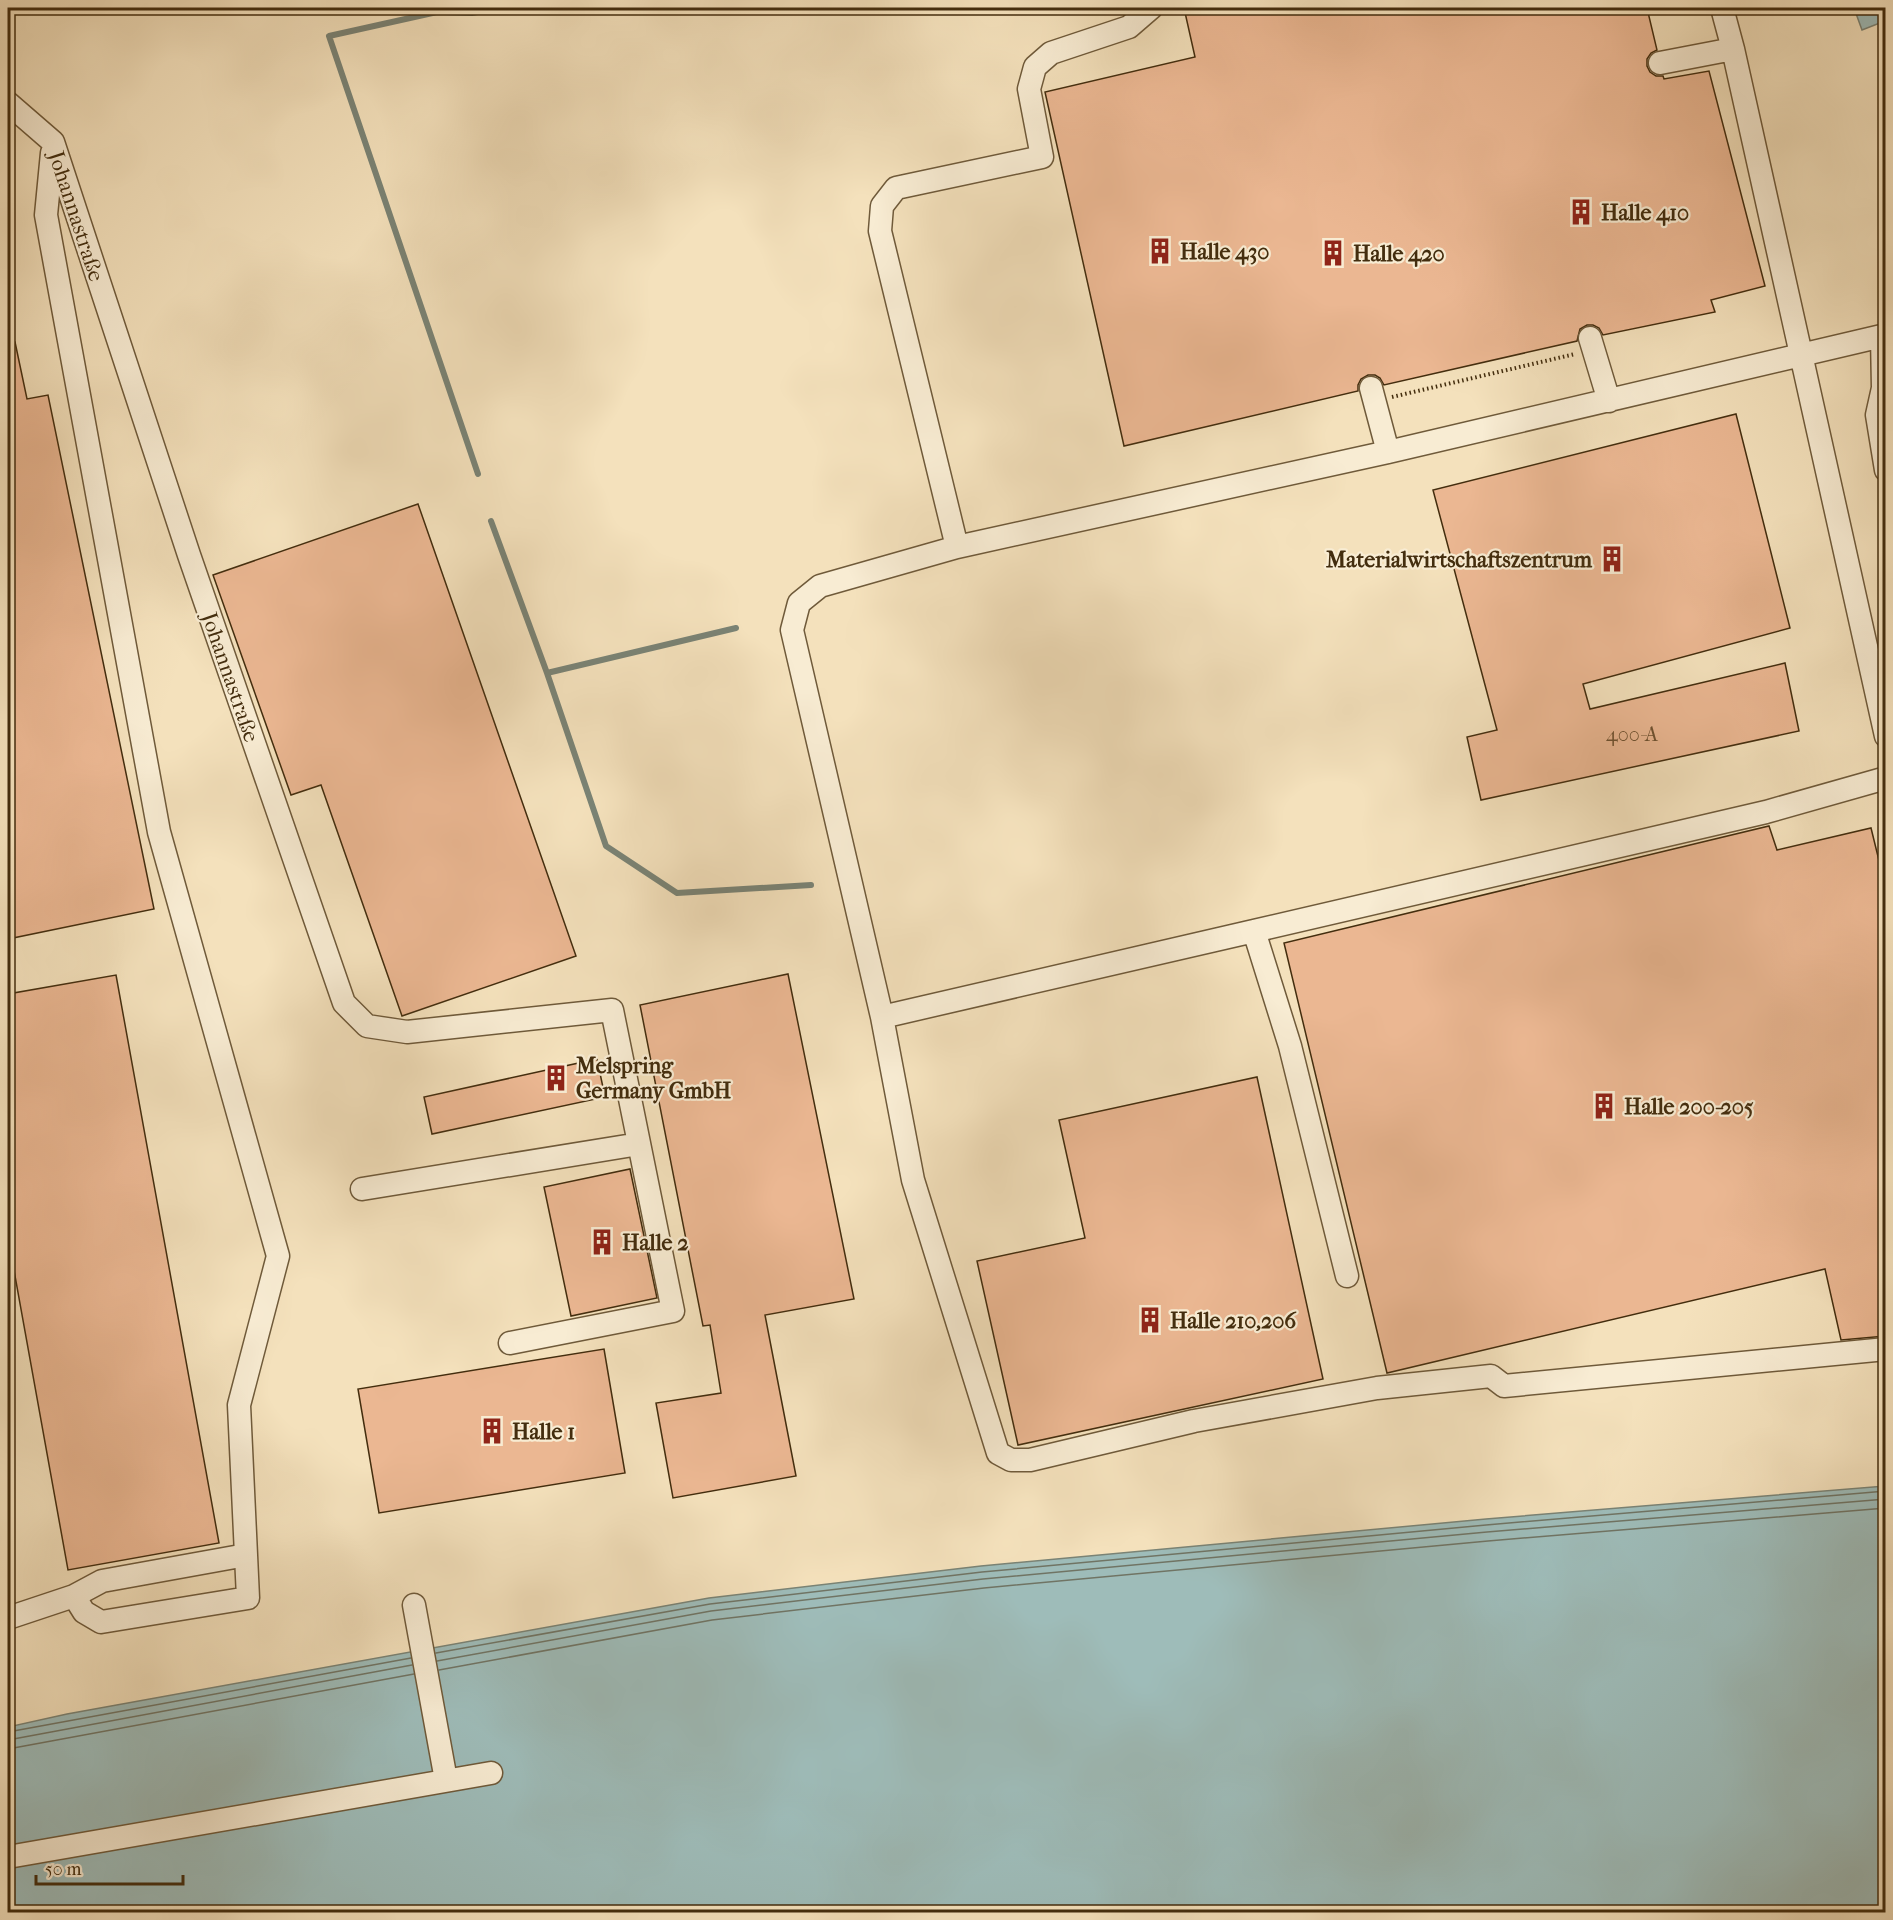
<svg xmlns="http://www.w3.org/2000/svg" width="1893" height="1920" font-family="'IM FELL French Canon',serif">
	<rect width="100%" height="100%" fill="#f4e1bc"/>
	<filter id="stains"><feTurbulence type="fractalNoise" baseFrequency=".00333" numOctaves="4"/><feColorMatrix values="0 0 0 0 .2 0 0 0 0 .09 0 0 0 0 .02 0 0 0 .5 -.17"/></filter>
	<radialGradient id="worn" r=".72"><stop offset=".6" stop-color="#630" stop-opacity="0"/><stop offset="1" stop-color="#630" stop-opacity=".3"/></radialGradient>
	<!-- water -->
	<path fill="#9ebcb9" stroke="#7a8375" stroke-width="1.5" d="M1854 8H1885V21L1862 30Z
		M1885 1486V1912H8V1727L67 1714 709 1598 981 1566 1486 1519Z"/>
	<g fill="none" stroke-linecap="round" stroke-linejoin="round">
		<!-- shore -->
		<path stroke="#707464" stroke-width="1.5" d="M436 1653 710 1604 982 1572 1486 1525 1886 1491
			M437 1661 711 1611 983 1579 1487 1532 1886 1499
			M439 1670 712 1620 984 1588 1488 1541 1886 1508
			M8 1732 411 1658
			M8 1740 412 1665
			M8 1749 414 1674"/>
		<!-- stream -->
		<path stroke="#7a8375" stroke-width="6" d="M478 474 329 36 437 12 472 13 499 8
			M491 521 547 673 606 846 677 893 811 885
			M547 673 736 628"/>
	</g>
	<!-- building -->
	<path fill="#ebb792" stroke="#432d0e" stroke-width="1.5" d="M1184 8H1647L1657 50 1651 53 1647 59V66L1650 72 1656 76H1663L1664 79 1709 71 1765 286 1711 300 1715 312 1603 335 1599 328 1593 325H1587L1580 329 1577 341 1384 385 1380 378 1375 375H1368L1361 379 1358 385V391L1124 446 1045 92 1195 57Z
		M15 342 27 399 48 395 154 909 8 939V343Z
		M1736 414 1790 628 1583 684 1590 709 1785 663 1799 731 1481 800 1467 737 1497 730 1433 490Z
		M418 504 576 956 402 1016 321 785 291 795 213 575Z
		M1769 826 1777 850 1871 828 1886 889V1336L1841 1340 1825 1269 1387 1373 1284 943Z
		M788 974 854 1299 765 1315 796 1476 673 1498 656 1403 721 1393 710 1325 703 1326 640 1005Z
		M116 975 219 1543 68 1570 8 1237V994Z
		M597 1059 605 1097 432 1134 424 1097Z
		M1257 1077 1323 1379 1018 1445 977 1261 1085 1238 1059 1120Z
		M630 1169 657 1298 571 1316 544 1187Z
		M604 1349 625 1473 379 1513 358 1389Z"/>
	<g fill="none" stroke-linecap="round" stroke-linejoin="round">
		<!-- minor casing -->
		<g stroke="#6f5a3a" stroke-width="25">
			<path id="minor" d="M1151 8 1129 27 1051 53 1035 67 1029 89 1042 157 896 188 882 206 880 231 957 547 1388 452 1886 335
				M1722 8 1733 49 1886 736
				M1660 63 1733 49
				M8 103 53 142 189 555 344 1003 367 1026 407 1032 612 1010 673 1311 510 1343
				M52 153 46 215 159 832 278 1256 239 1405 248 1598 101 1622 84 1612 74 1596
				M1882 336 1883 388 1877 415 1886 470
				M1590 338 1609 401
				M1371 388 1388 452
				M1254 931 1766 812 1886 778
				M882 1017 792 630 799 603 820 586 957 547
				M362 1189 639 1144
				M1347 1276 1290 1046 1254 931 882 1017 913 1180 998 1453 1011 1460H1030L1194 1421 1377 1388 1491 1376 1504 1386 1886 1349
				M414 1605 446 1780
				M8 1618 74 1596 102 1581 246 1555
				M8 1857 491 1773"/>
		</g>
		<!-- path -->
		<path stroke="#432d0e" stroke-width="4" stroke-dasharray="1.5 3" stroke-linecap="butt" d="M1392 397 1575 354"/>
		<!-- minor -->
		<use href="#minor" stroke="#f8ecd3" stroke-width="22"/>
	</g>
	<!-- icons -->
	<defs>
		<g id="building-bare" transform="scale(2.07)"><path d="M-4-6H4V6H1V3H-1V6H-4ZM-2.5-4.3h1.7v1.8h-1.7ZM.8-4.3h1.7v1.8H.8ZM-2.5-1h1.7V.8h-1.7ZM.8-1h1.7V.8H.8Z" fill="#8f2418" stroke="#f8ecd3" stroke-width="2.5" paint-order="stroke"/></g>
	</defs>
	<g fill-rule="evenodd">
		<use href="#building-bare" x="1581" y="212"/>
		<use href="#building-bare" x="1160" y="251"/>
		<use href="#building-bare" x="1333" y="253"/>
		<use href="#building-bare" x="1612" y="559"/>
		<use href="#building-bare" x="556" y="1078"/>
		<use href="#building-bare" x="1604" y="1106"/>
		<use href="#building-bare" x="602" y="1242"/>
		<use href="#building-bare" x="1150" y="1320"/>
		<use href="#building-bare" x="492" y="1431"/>
	</g>
	<g text-anchor="middle" stroke-width="4.5" stroke-linejoin="round" paint-order="stroke">
		<!-- number labels -->
		<g font-size="20" fill="#6d502f">
			<text x="1632" y="741">400-A</text>
		</g>
		<!-- poi labels -->
		<g font-size="22" font-weight="bold" fill="#432d0e" stroke="#f8ecd3" text-anchor="start">
			<text x="1601" y="220">Halle 410</text>
			<text x="1180" y="259">Halle 430</text>
			<text x="1353" y="261">Halle 420</text>
			<text x="1592" y="567" text-anchor="end">Materialwirtschaftszentrum</text>
			<text x="576" y="1073">Melspring<tspan x="576" dy="25">Germany GmbH</tspan></text>
			<text x="1624" y="1114">Halle 200-205</text>
			<text x="622" y="1250">Halle 2</text>
			<text x="1170" y="1328">Halle 210,206</text>
			<text x="512" y="1439">Halle 1</text>
		</g>
		<!-- street labels -->
		<g font-size="22" fill="#432d0e" stroke="#f8ecd3">
			<text transform="translate(77 216) rotate(72)" y="8">Johannastraße</text>
			<text transform="translate(231 677) rotate(71)" y="8">Johannastraße</text>
		</g>
	</g>
	<!-- margin -->
	<rect width="1893" height="1920" fill="none" stroke="#f4e1bc" stroke-width="30"/>
	<rect x="9" y="9" width="1875" height="1902" fill="none" stroke="#432d0e" stroke-width="3"/>
	<rect x="15" y="15" width="1863" height="1890" fill="none" stroke="#432d0e" stroke-width="1.5"/>
	<!-- scale -->
	<path d="M36 1875v9h147v-9" fill="none" stroke="#432d0e" stroke-width="3"/>
	<text x="45" y="1875" font-size="18" fill="#432d0e" stroke="#f8ecd3" stroke-width="4.5" paint-order="stroke">50 m</text>
	<rect width="100%" height="100%" filter="url(#stains)"/>
	<rect width="100%" height="100%" fill="url(#worn)"/>
</svg>
